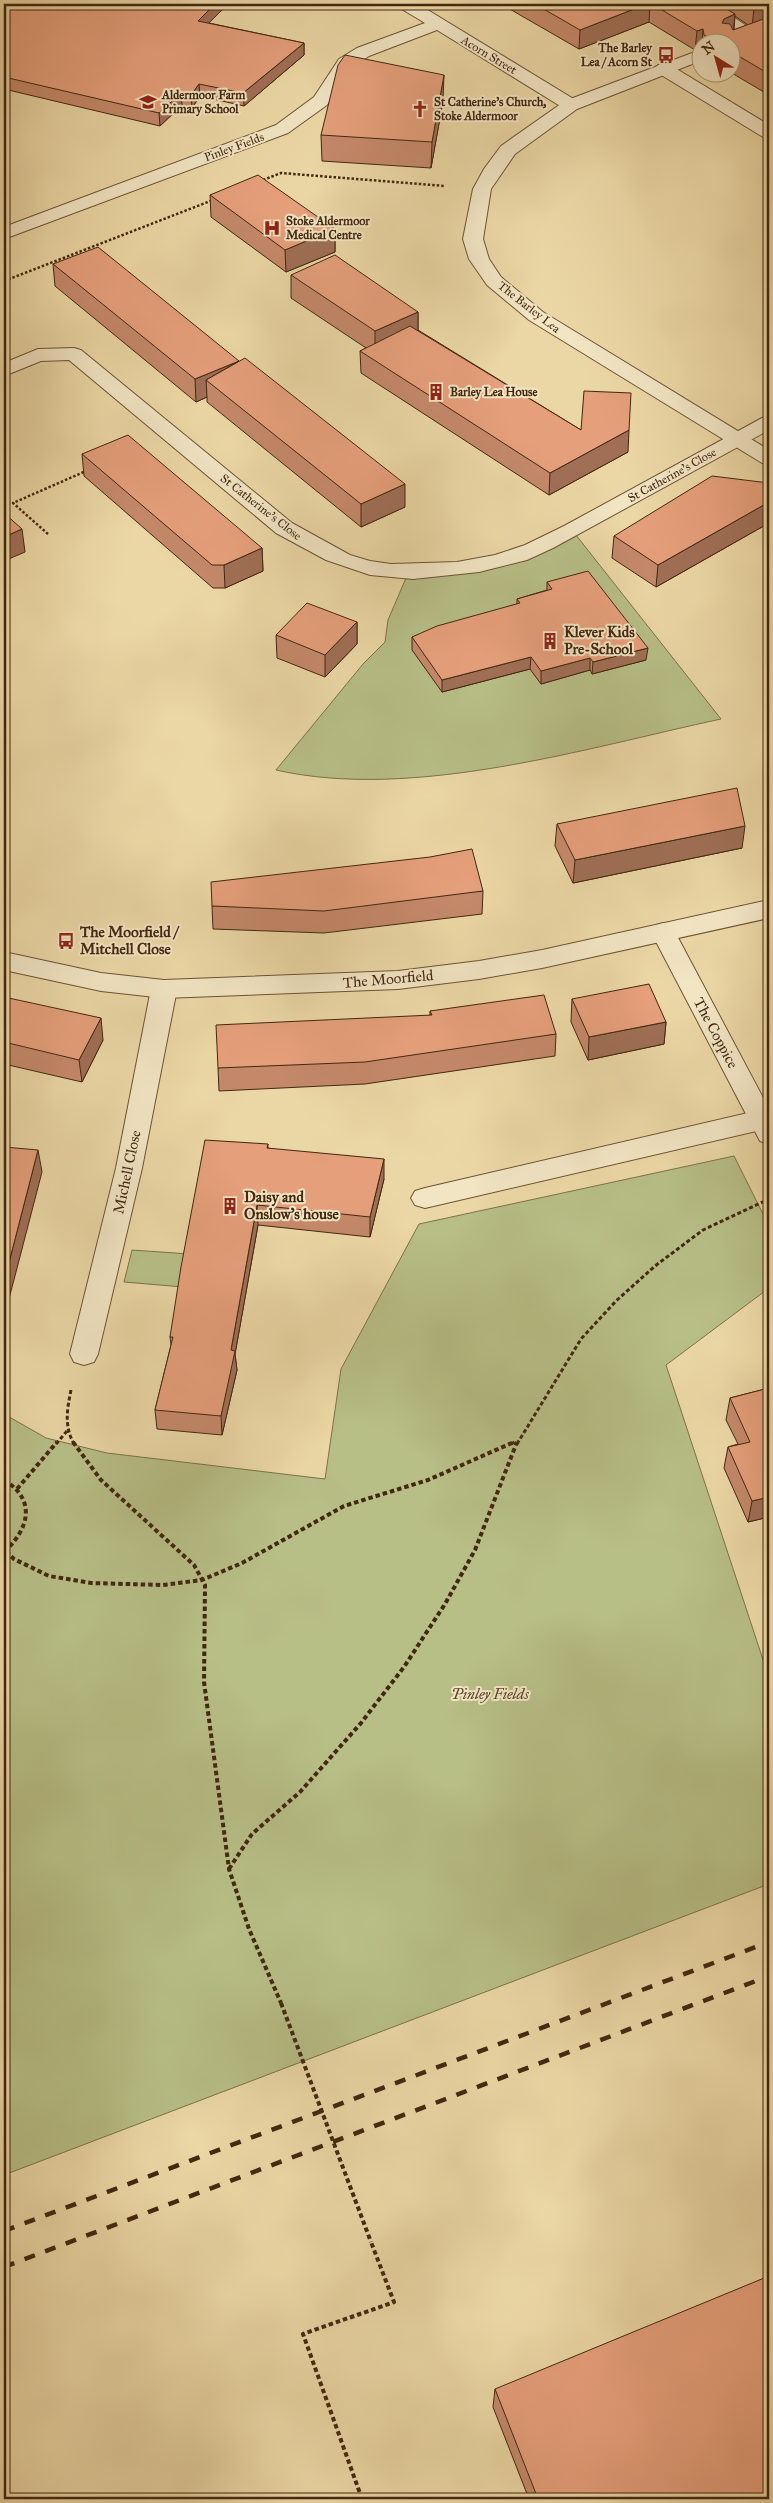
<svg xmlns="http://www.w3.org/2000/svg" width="773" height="2503" font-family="'IM FELL Great Primer',serif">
	<rect width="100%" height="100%" fill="#ebd7a5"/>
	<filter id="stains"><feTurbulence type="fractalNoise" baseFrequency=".004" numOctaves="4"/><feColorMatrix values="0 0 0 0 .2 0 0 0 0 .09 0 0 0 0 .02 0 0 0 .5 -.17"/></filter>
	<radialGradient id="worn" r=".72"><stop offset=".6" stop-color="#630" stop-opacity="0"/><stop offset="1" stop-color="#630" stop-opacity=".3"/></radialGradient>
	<!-- green -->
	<path fill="#b7be86" stroke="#7c724b" d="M572 530 721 719C586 748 413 801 276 770L363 664 385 642 388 620 409 571 482 565Z
		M734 1156 769 1226V1288L666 1365 769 1678V1884L4 2175V1414L46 1438 107 1453 325 1479 341 1369 419 1224Z
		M132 1250 189 1254 183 1287 124 1282Z"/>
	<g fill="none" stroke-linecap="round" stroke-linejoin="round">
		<!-- service casing -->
		<g stroke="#6c5335" stroke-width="2">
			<path id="service" d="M664 64 670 65 769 125V138L763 137 658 73 655 69 658 65Z
				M769 1108V1128L425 1208 415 1205 411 1198 415 1191 425 1188Z"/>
		</g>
		<!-- minor casing -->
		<g stroke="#6c5335" stroke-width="2">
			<path id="minor" d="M398 4H418L577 101 580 105 577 109H565L437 30 369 56 352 67 327 105 288 133 4 239V227L276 125 314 97 339 59 357 48 425 23 400 8Z
				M694 4H714L760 35 757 39H745L696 8Z
				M74 348 81 350 292 523 350 555 370 561 391 564 457 562 495 555 525 545 564 526 762 418 769 416V430L553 548 527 560 479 572 413 579 370 575 326 560 276 533 69 360 41 361 4 376V363L38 349Z
				M663 923 672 926 675 932 769 1109V1144L760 1141 651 932 654 926Z
				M164 980 173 983 177 989 142 1168 98 1354 94 1362 84 1365 74 1362 70 1354 116 1168 151 989 155 983Z"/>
		</g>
		<!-- tertiary casing -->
		<g stroke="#6c5335" stroke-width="2">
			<path id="tertiary" d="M700 50V61L577 109 515 154 491 189 483 239 489 259 501 277 543 312 769 450V465L762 463 529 320 487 285 469 259 463 239 473 189 484 169 501 146 565 101Z
				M769 900V918L542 968 479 979 398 989 164 998 101 991 4 970V952L101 973 164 980 398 971 479 961 542 950Z"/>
		</g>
		<!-- path-far2 -->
		<path stroke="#422710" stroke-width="2.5" stroke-dasharray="2.5 2" stroke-linecap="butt" d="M263 180 281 173 445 186
			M4 281 213 200
			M48 534 13 503 86 471"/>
		<!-- path-far1 -->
		<path stroke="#422710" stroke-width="3" stroke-dasharray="4 2.5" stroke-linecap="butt" d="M71 1390C67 1410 64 1426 74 1444
			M56 1444 67 1431
			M511 1444 517 1441
			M517 1444 581 1339 616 1301 655 1266 703 1230 769 1199"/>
		<!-- path -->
		<path stroke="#422710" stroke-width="4" stroke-dasharray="4.5 3" stroke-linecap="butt" d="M73 1442 101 1480 194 1565 205 1585 204 1682 229 1869 249 1929 281 2003
			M4 1480C37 1500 29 1529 4 1552
			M17 1489 57 1442
			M6 1551 14 1559 49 1576 91 1583 163 1585 202 1580 242 1563 344 1506 428 1480 514 1442
			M229 1869 252 1834 300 1792 361 1723 404 1667 445 1604 475 1550 517 1442
			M362 2499 303 2334 394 2302 371 2242"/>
		<!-- service -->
		<use href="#service" fill="#f2e5c4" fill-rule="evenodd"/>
		<!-- minor -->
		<use href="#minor" fill="#f2e5c4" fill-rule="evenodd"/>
		<!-- tertiary -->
		<use href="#tertiary" fill="#f2e5c4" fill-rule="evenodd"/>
		<!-- rail -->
		<path stroke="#422710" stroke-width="4.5" stroke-dasharray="11 11" stroke-linecap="butt" d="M4 2231 769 1942
			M4 2267 769 1976"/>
		<!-- path-bridge -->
		<path stroke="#422710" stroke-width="4" stroke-dasharray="4.5 3" stroke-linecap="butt" d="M281 2003 371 2242"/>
	</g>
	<!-- wall -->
	<path fill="#c5896a" stroke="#422710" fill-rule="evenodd" d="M4 4 227 5 209 23 304 43V55L244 106 200 96 192 108 182 105 160 126 4 89Z
		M501 4H769V95L730 72V42H700V49L695 50 649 22 579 49ZM735 16 748 25 734 30Z
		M443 101 431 168 322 161 321 135Z
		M210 195 335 229V252L286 272 211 217Z
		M53 264 405 507 361 527 207 402V397L196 402 55 286Z
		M291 275 418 312V330L581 430 628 452 549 495 361 373 360 351 366 348 291 298Z
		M82 454 262 548 263 571 225 588H213L84 476Z
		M769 523 656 587 612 558 614 536Z
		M547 582 646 660 592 674 590 670 541 684 530 669 442 692 412 650V637L517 604V599L547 590Z
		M357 622V644L325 677 277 658 276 635Z
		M557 824 742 848 573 883 555 846Z
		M483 891 482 914 324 933 213 929 212 906Z
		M769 956V985L766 978Z
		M4 997 103 1040 82 1082 4 1064Z
		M572 999 666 1022 664 1044 588 1060 571 1022Z
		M430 1011 556 1034 555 1056 365 1084 219 1091 218 1068 430 1015Z
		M268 1144V1148L384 1179 370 1237 258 1225 235 1354 237 1370 222 1435 157 1429 155 1410 171 1345 170 1337Z
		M769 1388V1517L748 1522 724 1468 728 1447 738 1444 726 1420 730 1398Z
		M495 2389 769 2499H529L493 2407Z"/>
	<!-- shaded-wall -->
	<path fill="#a06f56" stroke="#422710" d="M215 4H227V5L198 34V21Z
		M647 4H650L649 22 579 49 580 30Z
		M765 4H769L768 21 752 27 754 8Z
		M735 14 733 34 722 23 724 19Z
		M703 29 702 42H700V49L695 50 697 31Z
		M304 43V55L244 106 243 93Z
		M444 75 443 101 431 168 432 142Z
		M199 84 200 96 192 108 191 95Z
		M181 93 182 105 160 126 159 113Z
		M335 229V252L286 272 285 250Z
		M418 312V334L375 354V331Z
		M239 361 206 380 207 397 196 402 195 379Z
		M629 430 628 452 549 495 550 473Z
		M405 484V507L361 527V504Z
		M769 502V523L656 587 658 565Z
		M22 529 25 552 4 561V537Z
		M262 548 263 571 225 588 224 565Z
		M357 622V644L325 677V655Z
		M648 648 646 660 592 674 593 662Z
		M531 657 530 669 442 692V680Z
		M590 658V670L541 684V671Z
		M745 826 742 848 573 883 575 860Z
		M101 1018 103 1040 82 1082 79 1060Z
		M666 1022 664 1044 588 1060 589 1037Z
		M38 1150 42 1172 4 1318V1282Z
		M384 1159V1179L370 1237V1217Z
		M257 1205 258 1225 235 1354 237 1370 222 1435 221 1416 231 1350Z
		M769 1497V1517L748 1522 752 1501Z"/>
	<!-- building -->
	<path fill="#e59f7b" stroke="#422710" d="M4 4H215L198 21 304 43 243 93 199 84 191 95 181 93 159 113 4 77Z
		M535 4H647L580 30Z
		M652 4H718L735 14 724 19 722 23 730 24 733 30 769 17V74L730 51V42H717L704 35 703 29 697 31Z
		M748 4H765L754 8Z
		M345 55 444 75 432 142 321 135 338 65Z
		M258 175 335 229 285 250 210 195Z
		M98 247 239 361 195 379 53 264Z
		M335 255 418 312 375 331 291 275Z
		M410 326 581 430 584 391 631 393 629 430 550 473 360 351Z
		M245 358 405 484 361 504 206 380Z
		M128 435 262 548 224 565H212L82 454Z
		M712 476 769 483V502L658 565 614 536Z
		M4 513 22 529 4 537Z
		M588 571 648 648 593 662 590 658 541 671 531 657 442 680 412 637 437 626 520 603 517 599 552 589 547 582Z
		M307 603 357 622 325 655 276 635Z
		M737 788 745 826 575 860 557 824Z
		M472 849 483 891 324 911 212 906 211 882 430 857Z
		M649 984 666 1022 589 1037 572 999Z
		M544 995 556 1034 365 1062 218 1068 216 1025 432 1015 430 1011Z
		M4 997 101 1018 79 1060 4 1042Z
		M205 1140 268 1144 267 1148 384 1159 370 1217 257 1205 231 1350 235 1351 221 1416 155 1410 173 1337H170L181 1267Z
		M4 1147 38 1150 4 1282Z
		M769 1388V1497L752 1501 728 1447 750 1442 730 1398Z
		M769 2276V2499H538L495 2389Z"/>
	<!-- icons -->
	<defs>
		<g id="bus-bare" transform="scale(1.35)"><path d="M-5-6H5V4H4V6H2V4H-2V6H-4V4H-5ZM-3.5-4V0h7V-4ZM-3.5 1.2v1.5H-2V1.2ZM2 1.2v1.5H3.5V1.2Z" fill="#8f2418" stroke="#f2e5c4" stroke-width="2.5" paint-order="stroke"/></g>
		<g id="school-bare" transform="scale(1.35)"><path d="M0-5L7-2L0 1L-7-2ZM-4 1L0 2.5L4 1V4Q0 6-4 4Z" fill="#8f2418" stroke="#f2e5c4" stroke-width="2.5" paint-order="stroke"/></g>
		<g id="church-bare" transform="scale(1.35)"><path d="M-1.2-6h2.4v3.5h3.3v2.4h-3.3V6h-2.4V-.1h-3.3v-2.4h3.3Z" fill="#8f2418" stroke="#f2e5c4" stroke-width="2.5" paint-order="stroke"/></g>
		<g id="hospital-bare" transform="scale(1.35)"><path d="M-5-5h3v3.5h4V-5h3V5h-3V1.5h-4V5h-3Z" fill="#8f2418" stroke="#f2e5c4" stroke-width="2.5" paint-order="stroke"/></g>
		<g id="building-bare" transform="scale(1.35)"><path d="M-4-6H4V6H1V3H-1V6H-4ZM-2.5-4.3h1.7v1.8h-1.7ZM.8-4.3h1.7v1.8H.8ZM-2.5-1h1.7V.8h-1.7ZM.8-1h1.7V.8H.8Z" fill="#8f2418" stroke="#f2e5c4" stroke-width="2.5" paint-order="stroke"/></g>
	</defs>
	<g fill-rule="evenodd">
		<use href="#bus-bare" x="666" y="55"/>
		<use href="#school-bare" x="148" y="102"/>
		<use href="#church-bare" x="420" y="109"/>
		<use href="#hospital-bare" x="272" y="228"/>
		<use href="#building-bare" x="436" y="392"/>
		<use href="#building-bare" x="550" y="641"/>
		<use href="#bus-bare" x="66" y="941"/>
		<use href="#building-bare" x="230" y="1206"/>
	</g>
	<g text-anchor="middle" stroke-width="4" stroke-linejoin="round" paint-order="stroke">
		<!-- far-poi labels -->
		<g font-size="12" font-weight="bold" fill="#422710" stroke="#f2e5c4" text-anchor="start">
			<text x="652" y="52" text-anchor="end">The Barley<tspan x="652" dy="14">Lea / Acorn St</tspan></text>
			<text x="162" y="99">Aldermoor Farm<tspan x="162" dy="14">Primary School</tspan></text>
			<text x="434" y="106">St Catherine's Church,<tspan x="434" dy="14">Stoke Aldermoor</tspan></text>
			<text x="286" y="225">Stoke Aldermoor<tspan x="286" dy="14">Medical Centre</tspan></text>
			<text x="450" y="396">Barley Lea House</text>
		</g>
		<!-- far-street labels -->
		<g font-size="12" fill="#422710" stroke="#f2e5c4">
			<text transform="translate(489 55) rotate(31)" y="4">Acorn Street</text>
			<text transform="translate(234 147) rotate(-20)" y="4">Pinley Fields</text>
			<text transform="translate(529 307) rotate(38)" y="4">The Barley Lea</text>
			<text transform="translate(672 475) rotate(-29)" y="4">St Catherine's Close</text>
			<text transform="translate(261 507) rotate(38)" y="4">St Catherine's Close</text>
		</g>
		<!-- poi labels -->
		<g font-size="15" font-weight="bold" fill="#422710" stroke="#f2e5c4" text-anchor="start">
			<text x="564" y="637">Klever Kids<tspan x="564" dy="17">Pre-School</tspan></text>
			<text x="80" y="937">The Moorfield /<tspan x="80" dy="17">Mitchell Close</tspan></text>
			<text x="244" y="1202">Daisy and<tspan x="244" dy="17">Onslow's house</tspan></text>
		</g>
		<!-- street labels -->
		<g font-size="15" fill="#422710" stroke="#f2e5c4">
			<text transform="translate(388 979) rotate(-5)" y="5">The Moorfield</text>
			<text transform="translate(716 1033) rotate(62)" y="5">The Coppice</text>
			<text transform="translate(127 1172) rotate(-78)" y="5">Michell Close</text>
		</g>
		<!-- park labels -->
		<g font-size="15" font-style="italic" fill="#594528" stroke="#f2e5c4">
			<text x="490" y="1699">Pinley Fields</text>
		</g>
	</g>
	<!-- margin -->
	<rect width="773" height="2503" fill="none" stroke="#ebd7a5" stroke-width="20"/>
	<rect x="5" y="5" width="763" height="2493" fill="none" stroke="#422710" stroke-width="2.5"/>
	<rect x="10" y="10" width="753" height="2483" fill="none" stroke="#422710"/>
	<!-- north arrow -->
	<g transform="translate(716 58) rotate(323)"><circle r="24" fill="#f2e5c4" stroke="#ac997c"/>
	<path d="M0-4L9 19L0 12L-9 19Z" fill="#8f2418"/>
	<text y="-8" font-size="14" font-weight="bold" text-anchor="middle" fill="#422710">N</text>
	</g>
	<rect width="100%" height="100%" filter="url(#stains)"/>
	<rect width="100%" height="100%" fill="url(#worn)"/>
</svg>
